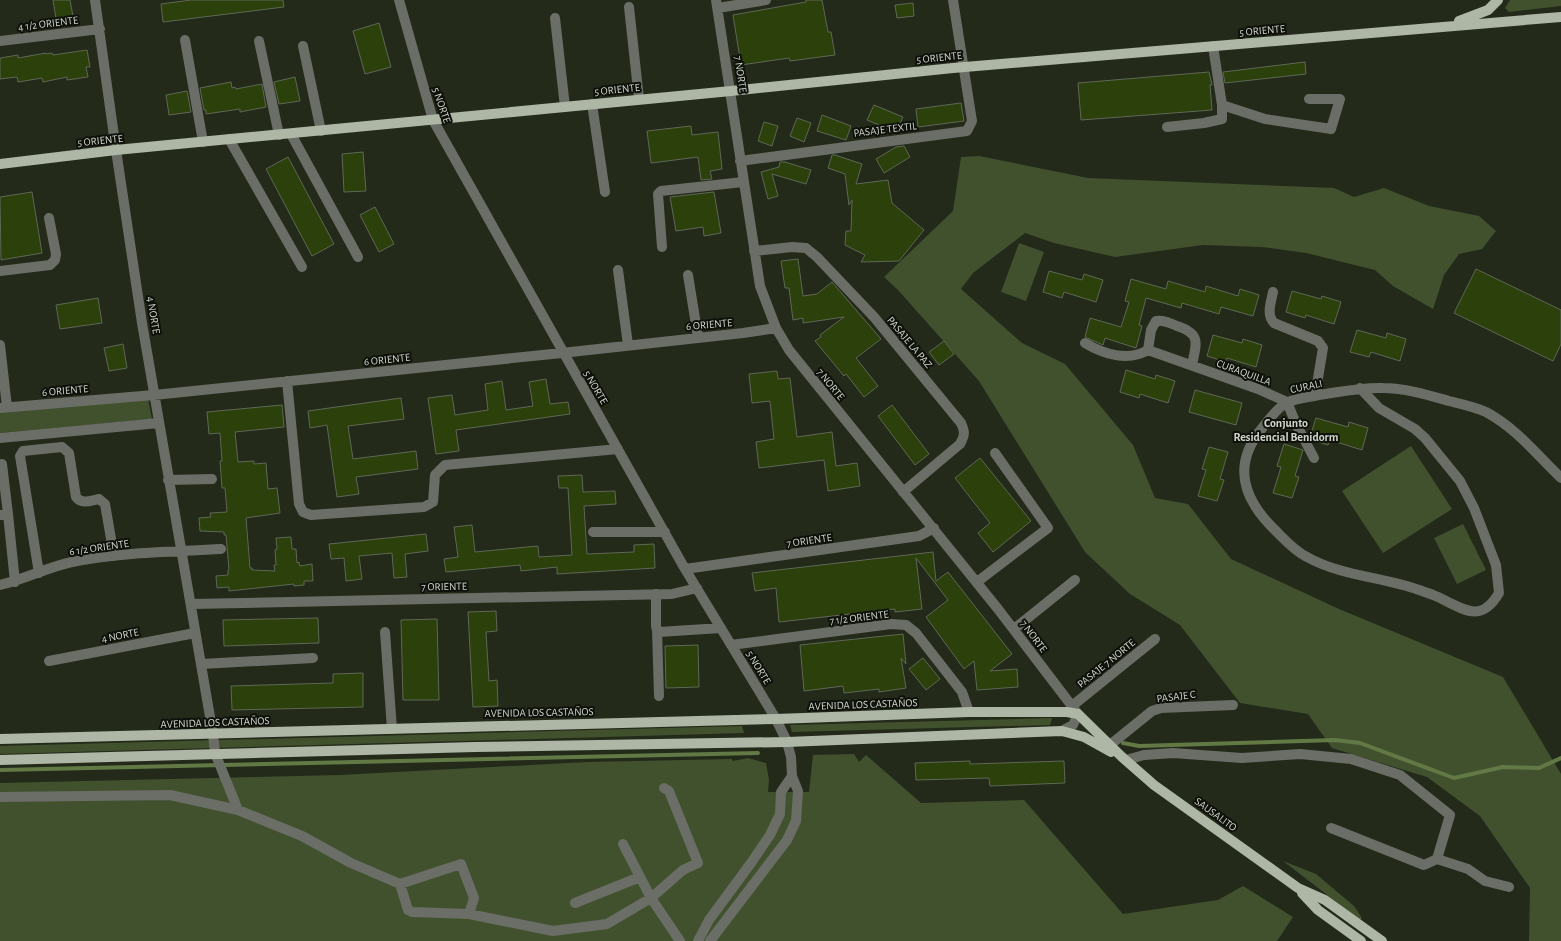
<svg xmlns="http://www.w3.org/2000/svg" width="1561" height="941" font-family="'Alegreya Sans',sans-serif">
	<rect width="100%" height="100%" fill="#232a1a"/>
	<!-- green -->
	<path fill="#41512e" d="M1510 0H1561V6L1509 12 1505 8Z
		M979 156 1088 178 1334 188 1354 197 1384 188 1429 206 1479 216 1496 231 1482 249 1459 254 1444 275 1433 309 1393 286 1375 270 1306 253 1262 247 1203 245 1115 257 1054 243 1025 233 973 273 961 289 1022 343 1065 364 1133 445 1155 498 1188 504 1231 559 1339 609 1503 677 1561 774V941H1529L1530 888 1480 816 1427 777 1332 748 1308 714 1240 703 1180 625 1130 594 1085 552 979 381 898 290 884 277 953 211 961 157Z
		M1019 243 1044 252 1026 301 1001 292Z
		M148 399 152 419 0 433V412Z
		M1411 446 1452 509 1383 553 1342 491Z
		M1463 524 1486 570 1457 584 1434 538Z
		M1052 718 1050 725 792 732 790 725Z
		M742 726 744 733 0 754V746Z
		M854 754 859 762 866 755 921 803 1024 800 1123 914 1218 900 1243 886 1293 917 1277 941H0V783L340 775 588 762 732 759 733 761 748 758 766 763 769 780 768 792H809L813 755Z
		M1283 861 1316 874 1354 906 1362 918 1360 920Z"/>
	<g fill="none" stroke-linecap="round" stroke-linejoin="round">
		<!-- stream -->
		<path stroke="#627945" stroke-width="4" d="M1123 743 1139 746 1335 740 1360 743 1454 778 1503 767 1539 768 1561 758
			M0 770C253 764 506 760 758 753"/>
	</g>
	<!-- building -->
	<path fill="#2b400a" stroke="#5f6756" d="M53 0H70L74 22 57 25Z
		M191 0H283L284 7 163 22 161 4Z
		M806 0H822L828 32H831L835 55 790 61 789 58 741 65 733 15 806 2Z
		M913 3 914 16 897 18 895 5Z
		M379 23 391 67 365 74 353 31Z
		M87 50 90 67H86L88 77 67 80V77L43 82 42 78 18 82 17 77 0 79V58L18 55V58L46 53V54L52 53 53 55Z
		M1305 62 1306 74 1225 83 1223 72Z
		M1209 72 1212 85H1210L1212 110 1081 120 1078 83Z
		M295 77 300 101 279 104 274 82Z
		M231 82 232 88 235 87 236 89 262 84 266 107 240 112V109L206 114V110H204L200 88Z
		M187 91 191 112 169 115 166 95Z
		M961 103 964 121 918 127 916 109Z
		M874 105 903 117 896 132 867 120Z
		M822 115 851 126 846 140 817 131Z
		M797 118 811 123 804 142 790 136Z
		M764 122 778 126 772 146 758 141Z
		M691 126 692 135 718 132 722 169 710 171 712 179 701 180 698 157 651 163 647 131Z
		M904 146 910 157 884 173 876 159 896 147Z
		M363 152 366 191 344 192 342 154Z
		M832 155H835L862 164 856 184 888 180 892 203 924 230 899 261 861 262 865 255 845 245 846 231H851L852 200 849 205 845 174 828 168Z
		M288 157 334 244 312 256 266 169Z
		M780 162H785L811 170 806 184 772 174 778 196 768 199 761 172 779 167Z
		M32 192 42 253 1 260 0 197Z
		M714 192 721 233 704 236 703 227 676 231 670 197Z
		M375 207 394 244 379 252 360 215Z
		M798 259 803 296 817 294 832 282 881 339 856 358 878 386 864 397 846 374 844 376 815 341 821 337 820 335 844 317 803 323V318L793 320 789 288H785L781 261Z
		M1476 269 1561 310V344L1553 361 1454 313Z
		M1049 271 1082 280 1084 274 1103 280 1096 302 1064 292 1062 298 1043 292Z
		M1131 279 1166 289 1168 281 1205 292 1206 286 1238 296 1240 289 1259 295 1253 316 1221 307 1219 314 1182 303 1181 308 1146 298 1139 325 1142 326 1136 348 1105 338 1103 345 1085 337 1090 318 1121 327 1129 302 1125 301Z
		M1292 291 1321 299 1322 296 1341 302 1334 324 1306 315 1305 318 1286 312Z
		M98 298 102 323 60 329 56 305Z
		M1357 330 1386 338 1387 333 1406 339 1400 361 1371 352 1369 357 1350 352Z
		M1213 335 1242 343 1243 339 1262 345 1256 367 1227 358 1226 362 1207 356Z
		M944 341 954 354 939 365 929 352Z
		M123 344 127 368 109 371 104 348Z
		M1126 370 1155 379 1156 375 1175 381 1168 403 1140 394 1139 398 1120 392Z
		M777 371 778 379 790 378 797 437 832 432 836 466 857 463 860 486 828 491 824 460 759 468 756 442 774 439 770 401 752 403 749 374Z
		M546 379 550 404 568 402 570 414 456 430 459 451 436 454 428 398 452 395 455 415 488 410 485 384 502 381 506 410 533 406 529 382Z
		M1195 390 1242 403 1236 425 1189 412Z
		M401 398 404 419 348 426 353 459 416 451 418 469 356 477 359 494 337 497 327 425 310 428 308 411Z
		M282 405 284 427 235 432 238 462 254 461V464L266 463 268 489 277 488 280 513 246 518 250 568H252V570L275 571 274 565H276L275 550 277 549 276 538 291 537 292 549H296L297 563 299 562 300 566 312 564 313 581H304V585L294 586V584L229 591V587L217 588 216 576 228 575V570H229L226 535H224V532L200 531 199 518 211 517 210 513 227 512 225 488H222L220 461H222L220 433 209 434 207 412Z
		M892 405 929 454 915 465 878 416Z
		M1316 418 1348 427 1349 422 1368 428 1362 450 1330 440 1328 445 1312 440 1310 437Z
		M1284 444 1303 450 1295 476 1299 477 1292 498 1273 493 1281 467 1277 466Z
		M1209 447 1228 452 1220 479 1224 480 1217 501 1198 496 1206 470 1202 469Z
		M980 458 1031 521 993 552 978 533 990 523 955 478Z
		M582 475 583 492 615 491 616 504 584 506 587 554 634 552V545L654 544 655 568 557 574V567L521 571 520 565 446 572 444 559 458 557 454 527 472 525 475 552 538 546 539 557 572 555 568 488H559L558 476Z
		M426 534 428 551 405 554 407 577 394 578 392 553 359 556 362 579 346 581 344 558 331 559 329 544Z
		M933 552 936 581 948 572 1012 654 990 671 1017 669 1018 687 977 690 974 661 964 669 926 617 948 600 916 558 922 609 895 612V609L779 622 776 588 755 591 752 573Z
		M496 611 497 631 486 632 489 681 497 680 498 706 473 707 468 612Z
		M318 618 319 643 224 646 223 620Z
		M437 619 439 700H403L401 620Z
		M903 634 906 664 901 658 906 688 879 692V689L844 693 843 686 804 691 800 645Z
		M698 645 699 687 666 688 665 646Z
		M923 658 940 679 926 690 909 669Z
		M363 673V707L232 710 231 686 333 683V674Z
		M970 761V764L1064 761 1065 783 990 786 989 778 916 780 915 763Z"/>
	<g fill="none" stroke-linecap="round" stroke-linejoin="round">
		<!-- minor -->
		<path stroke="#6a6e66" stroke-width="10" d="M95 0 116 150 142 323 213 734 215 753 238 810
			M399 0 433 120 685 569 776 719 787 742 791 757 792 776 798 791 796 821 787 840 710 941
			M716 0 760 286 776 328 789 350 998 609 1078 714 1073 725 1062 731
			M629 7 639 99
			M718 8 766 0
			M555 18 565 107
			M185 40 203 142
			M0 41 100 29
			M259 41 279 135
			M303 46 321 131
			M1213 46 1222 105 1265 119 1331 129 1340 99H1309
			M592 104 605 192
			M1167 127 1204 123 1222 119V105
			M291 134 358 257
			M229 139 302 267
			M740 161 967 131 972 121 953 0
			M662 247 658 194 661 191 743 182
			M754 251 792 247 806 248 817 257 874 317 961 423C965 432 965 435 960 444L903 492
			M618 270 628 345
			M0 271 50 265 55 260 56 254 49 218
			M688 275 698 337
			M1273 292C1271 302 1266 315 1274 323L1318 341 1323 348 1315 396
			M1085 343C1103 354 1128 362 1148 350L1258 389 1287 402 1296 424 1314 458
			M0 345 7 407
			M1148 350 1151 330 1156 321C1164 320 1170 323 1177 326 1202 334 1196 344 1192 365
			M287 381 299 504 303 512 311 515 424 507 433 502 435 475 445 465 618 449
			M1360 388 1379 408 1415 429 1425 438 1460 481 1474 508 1496 565 1499 593C1482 622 1466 611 1442 599 1435 595 1427 593 1419 590 1383 577 1341 576 1307 557 1295 551 1286 541 1277 532 1243 500 1231 465 1263 427 1269 419 1279 406 1288 402 1297 398 1310 397 1319 395 1340 392 1361 387 1383 388 1405 388 1428 395 1449 401 1461 404 1475 407 1486 412 1516 428 1537 455 1561 478
			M0 408 154 395 562 353 743 333 776 328
			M0 438 159 423
			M2 464 8 514
			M168 480 212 479
			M0 515 8 514 15 582
			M593 532H665
			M685 569 919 536 934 528
			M39 573 20 456 23 451 62 447 69 453 76 497C82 505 92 500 99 499L105 504 114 556
			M977 582 1048 528 995 453
			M0 585C25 579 48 567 72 562 121 552 171 552 221 549
			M656 594V627L659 632 721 628
			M191 604 672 594 697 588
			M1014 629 1075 580
			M657 630 659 696
			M385 632 392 729
			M731 645 891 624 906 625 916 633 962 692 969 712
			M49 661 195 633
			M201 664 313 658
			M1072 706 1155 639
			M1110 745 1152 711 1161 708 1233 705
			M1126 760 1144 755 1173 753 1242 758 1300 754 1351 759 1400 775 1450 815 1437 859 1468 869 1485 881 1509 887
			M0 797 170 795 238 810 302 836 351 863 400 884 461 864 474 898 469 914
			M1331 828 1424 865 1437 859
			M623 844 651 898 680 941
			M400 884 408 910 412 912 469 914 553 931 607 924 651 898 683 870 698 863 669 791 664 788
			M575 903 640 877
			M698 941 709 920 751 863 770 835 780 814 781 792 792 776"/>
		<!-- major -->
		<path stroke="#aeb6a5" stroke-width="10" d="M1459 21 1488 10 1498 0
			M0 164 116 150 731 91 953 68 1561 17
			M0 739 776 719 969 712H1067L1078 714 1122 757 1154 785 1298 888 1325 900 1382 941
			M0 760 475 747 787 742 1062 731 1084 737 1111 752
			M1302 893 1318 910 1361 941"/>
	</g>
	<g text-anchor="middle" stroke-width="4" stroke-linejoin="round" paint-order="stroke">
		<!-- street labels -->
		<g font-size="11" fill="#d0d5cc" stroke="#0e110a">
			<text transform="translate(48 23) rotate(-7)" y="4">4 1/2 ORIENTE</text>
			<text transform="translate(1262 30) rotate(-5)" y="4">5 ORIENTE</text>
			<text transform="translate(939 57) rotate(-6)" y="4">5 ORIENTE</text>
			<text transform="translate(741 74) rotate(81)" y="4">7 NORTE</text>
			<text transform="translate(617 89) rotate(-6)" y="4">5 ORIENTE</text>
			<text transform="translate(442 105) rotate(71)" y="4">5 NORTE</text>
			<text transform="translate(885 129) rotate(-7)" y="4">PASAJE TEXTIL</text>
			<text transform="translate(100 140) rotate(-6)" y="4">5 ORIENTE</text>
			<text transform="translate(154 315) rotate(81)" y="4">4 NORTE</text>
			<text transform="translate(709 324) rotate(-5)" y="4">6 ORIENTE</text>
			<text transform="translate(910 342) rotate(50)" y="4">PASAJE LA PAZ</text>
			<text transform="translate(387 359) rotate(-6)" y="4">6 ORIENTE</text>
			<text transform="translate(1244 372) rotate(20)" y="4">CURAQUILLA</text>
			<text transform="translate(831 384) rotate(51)" y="4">7 NORTE</text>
			<text transform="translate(1306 386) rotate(-12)" y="4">CURALI</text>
			<text transform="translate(596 387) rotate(60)" y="4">5 NORTE</text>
			<text transform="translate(65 390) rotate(-5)" y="4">6 ORIENTE</text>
			<text transform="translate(809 540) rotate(-8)" y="4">7 ORIENTE</text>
			<text transform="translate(99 547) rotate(-8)" y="4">6 1/2 ORIENTE</text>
			<text transform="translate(444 586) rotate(-1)" y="4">7 ORIENTE</text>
			<text transform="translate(859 617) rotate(-7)" y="4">7 1/2 ORIENTE</text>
			<text transform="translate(120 635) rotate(-11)" y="4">4 NORTE</text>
			<text transform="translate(1034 636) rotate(53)" y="4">7 NORTE</text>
			<text transform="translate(1106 663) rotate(-39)" y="4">PASAJE 7 NORTE</text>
			<text transform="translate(759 667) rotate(59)" y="4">5 NORTE</text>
			<text transform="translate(1176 696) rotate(-7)" y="4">PASAJE C</text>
			<text transform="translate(863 704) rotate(-2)" y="4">AVENIDA LOS CASTAÑOS</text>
			<text transform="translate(539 712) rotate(-1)" y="4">AVENIDA LOS CASTAÑOS</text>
			<text transform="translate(215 722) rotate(-2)" y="4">AVENIDA LOS CASTAÑOS</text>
			<text transform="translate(1216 814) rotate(36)" y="4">SAUSALITO</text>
		</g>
		<!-- neighbourhood labels -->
		<g font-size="12" font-weight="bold" fill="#d0d5cc" stroke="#0e110a">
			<text x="1286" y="427">Conjunto<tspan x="1286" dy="14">Residencial Benidorm</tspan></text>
		</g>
	</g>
</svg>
